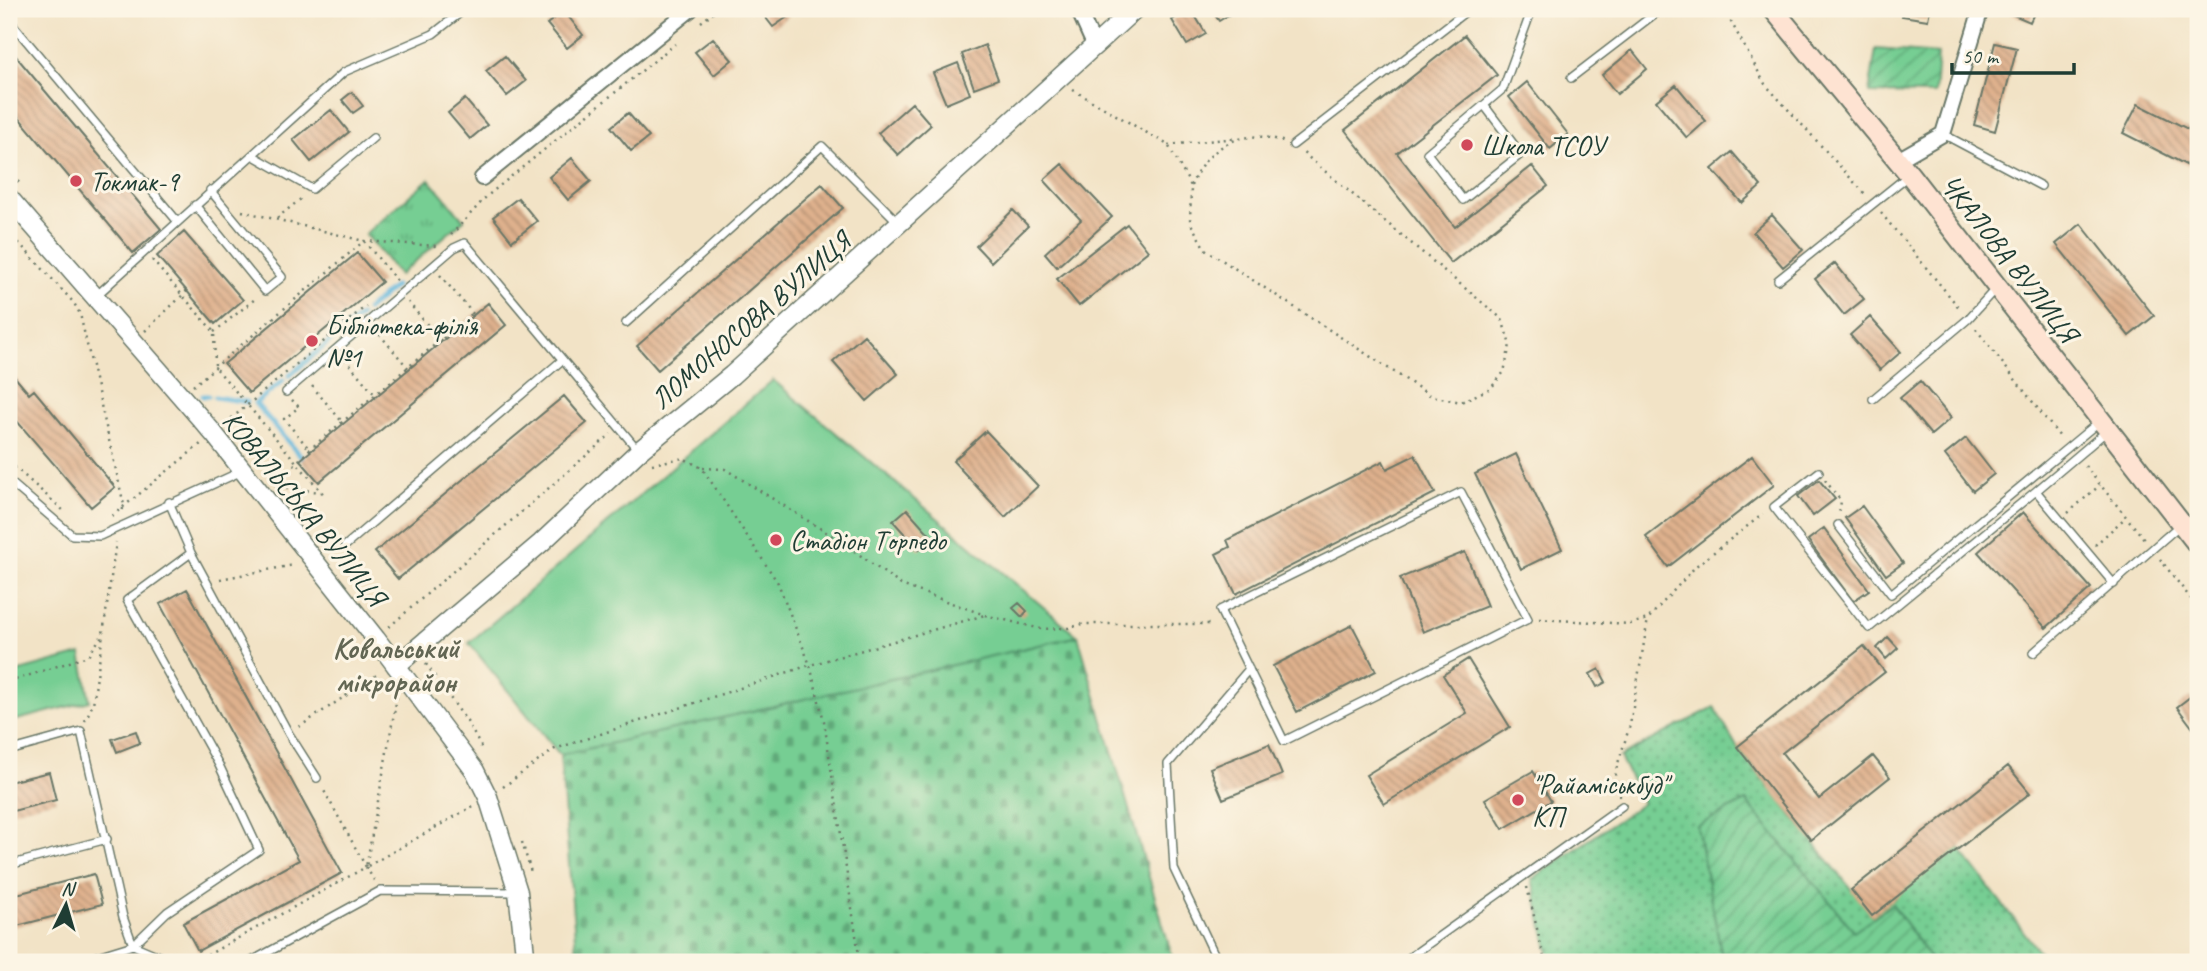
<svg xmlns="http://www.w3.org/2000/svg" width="2207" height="971" font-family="Caveat,sans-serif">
	<defs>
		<pattern id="grass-dots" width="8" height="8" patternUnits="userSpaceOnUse" patternTransform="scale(1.75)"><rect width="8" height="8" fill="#76ce93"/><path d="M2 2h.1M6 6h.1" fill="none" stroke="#60a879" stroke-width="1.8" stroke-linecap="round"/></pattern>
		<pattern id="cemetery-stones" width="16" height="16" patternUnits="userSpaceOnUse" patternTransform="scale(1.75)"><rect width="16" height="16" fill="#76ce93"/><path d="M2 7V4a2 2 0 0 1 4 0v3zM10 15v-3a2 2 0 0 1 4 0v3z" fill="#60a879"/></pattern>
		<pattern id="park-tufts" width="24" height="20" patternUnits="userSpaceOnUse" patternTransform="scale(1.75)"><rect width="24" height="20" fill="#76ce93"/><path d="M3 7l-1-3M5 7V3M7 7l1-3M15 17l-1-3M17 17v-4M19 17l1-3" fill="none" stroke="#60a879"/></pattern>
		<pattern id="garden-furrows" width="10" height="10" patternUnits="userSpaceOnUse" patternTransform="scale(1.75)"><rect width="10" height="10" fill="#76ce93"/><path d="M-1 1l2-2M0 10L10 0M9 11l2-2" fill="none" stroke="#60a879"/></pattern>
		<pattern id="building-back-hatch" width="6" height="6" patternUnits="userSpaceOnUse" patternTransform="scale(1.75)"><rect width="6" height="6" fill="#dfb18d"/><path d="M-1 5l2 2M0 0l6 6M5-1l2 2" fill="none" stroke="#b49174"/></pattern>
	</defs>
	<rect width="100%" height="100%" fill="#fcf5e5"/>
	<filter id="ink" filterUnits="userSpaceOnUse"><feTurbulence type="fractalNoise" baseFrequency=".0143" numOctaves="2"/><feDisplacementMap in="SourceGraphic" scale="14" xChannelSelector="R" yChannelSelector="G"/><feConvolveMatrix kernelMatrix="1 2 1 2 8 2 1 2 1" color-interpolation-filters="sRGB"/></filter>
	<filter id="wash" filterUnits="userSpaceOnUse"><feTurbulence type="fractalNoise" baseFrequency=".00686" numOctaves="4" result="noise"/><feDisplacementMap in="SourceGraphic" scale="28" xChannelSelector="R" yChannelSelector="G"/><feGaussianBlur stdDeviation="1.57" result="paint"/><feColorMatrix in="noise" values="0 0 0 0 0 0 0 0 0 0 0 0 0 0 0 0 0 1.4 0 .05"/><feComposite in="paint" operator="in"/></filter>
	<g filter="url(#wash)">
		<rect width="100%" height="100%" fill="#f2e3c6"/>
		<!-- grass -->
		<path fill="url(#grass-dots)" stroke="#4a8664" stroke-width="2" d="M1714 707 1737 747 1872 915 1958 847 2047 962H1932L1892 904 1854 932 1746 801 1697 826 1723 962H1551L1532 879 1643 803 1620 757Z"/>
		<!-- cemetery -->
		<path fill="url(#cemetery-stones)" stroke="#4a8664" stroke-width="2" d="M1078 636 1174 962H577L560 755Z"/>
		<!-- park -->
		<path fill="url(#park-tufts)" stroke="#4a8664" stroke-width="2" d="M429 179 464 220 399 275 365 234Z"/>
		<!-- garden -->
		<path fill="url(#garden-furrows)" stroke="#4a8664" stroke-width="2" d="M1876 49 1938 54 1935 94 1869 93Z
			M1746 801 1854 931 1892 904 1932 962H1723L1697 826Z"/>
		<!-- pitch -->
		<path fill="#76ce93" stroke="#4a8664" stroke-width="2" d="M773 380 1078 636 560 755 469 643Z
			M81 654 90 701 9 722V674Z"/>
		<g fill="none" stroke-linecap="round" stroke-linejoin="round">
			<!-- stream -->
			<path stroke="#5fb6dc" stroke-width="5" d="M367 310 395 286
				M289 376 360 316
				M203 396H208
				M215 397 247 402
				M258 401 283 381
				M255 403 303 459"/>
		</g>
		<g id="blocks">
			<!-- building -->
			<path fill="url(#building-back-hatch)" d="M759 9H784L789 16 773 27Z
				M1191 9 1206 34 1187 45 1172 20Z
				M1211 9H1238L1219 21Z
				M1903 9H1930L1928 20 1902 16Z
				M2000 9H2036L2030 22Z
				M564 11 583 35 567 48 547 24Z
				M1465 35 1497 75 1397 153 1455 227 1532 166 1548 186 1451 263 1345 130Z
				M713 38 732 60 714 75 695 52Z
				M1995 43 2017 48 1995 131 1974 125Z
				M985 45 998 79 974 88 962 54Z
				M9 48 161 229 133 253 9 106Z
				M1632 50 1647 69 1617 94 1602 75Z
				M505 56 526 81 507 96 486 71Z
				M958 63 970 94 946 104 933 73Z
				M1527 82 1568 134 1550 149 1509 97Z
				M1676 85 1706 121 1687 138 1656 101Z
				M352 92 363 106 353 113 342 100Z
				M465 99 487 125 470 139 448 113Z
				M912 103 931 125 898 155 878 133Z
				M2138 104 2198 134V171L2123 133Z
				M331 110 349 132 311 162 293 140Z
				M628 113 649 137 631 151 611 127Z
				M1732 152 1761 186 1742 203 1712 169Z
				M572 158 591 181 568 200 549 177Z
				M1062 164 1112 217 1057 267 1045 253 1081 220 1044 180Z
				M822 184 843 208 658 370 637 346Z
				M518 198 537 221 512 241 493 217Z
				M1013 210 1028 226 991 262 976 246Z
				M1772 215 1803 250 1783 267 1753 232Z
				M1127 224 1148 251 1079 306 1057 279Z
				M2081 224 2154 316 2129 336 2056 244Z
				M184 232 243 300 215 324 157 256Z
				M357 253 382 282 249 393 224 364Z
				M1835 263 1864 299 1844 315 1815 279Z
				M488 303 506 325 319 482 300 460Z
				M1870 317 1901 352 1880 370 1850 335Z
				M864 335 898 374 867 401 833 362Z
				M9 370 29 394 34 390 115 487 91 507 9 412Z
				M1920 381 1951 418 1931 435 1900 398Z
				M564 396 587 423 398 579 375 552Z
				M986 431 1038 486 1005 517 953 461Z
				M1966 438 1994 474 1973 491 1945 455Z
				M1516 454 1562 549 1521 569 1475 474Z
				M1415 455 1435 493 1236 594 1216 554 1230 547 1227 540 1383 461 1387 469Z
				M1752 456 1774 485 1668 567 1646 537Z
				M1819 480 1835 499 1813 516 1798 496Z
				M1862 506 1903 563 1886 575 1845 518Z
				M907 509 933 538 919 550 893 521Z
				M2023 512 2091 588 2046 628 1978 552Z
				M1824 528 1869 590 1853 601 1808 540Z
				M1465 552 1487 606 1423 632 1400 578Z
				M187 589 342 873 198 951 183 923 299 860 160 604Z
				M1019 603 1027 611 1022 617 1013 608Z
				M1352 625 1376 671 1297 712 1273 666Z
				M1888 637 1898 648 1886 659 1877 648Z
				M1864 646 1885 672 1782 753 1819 799 1873 756 1890 777 1811 840 1737 747Z
				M1468 659 1510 727 1384 804 1366 775 1467 713 1443 675Z
				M1599 669 1606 682 1597 687 1590 674Z
				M2190 697 2198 708V735L2177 707Z
				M136 731 140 743 117 752 112 739Z
				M1269 744 1282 775 1223 799 1210 768Z
				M2008 766 2030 793 1872 916 1851 890Z
				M1533 771 1551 801 1503 829 1485 799Z
				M49 772 56 800 9 812V782Z
				M94 874 102 904 9 928V896Z"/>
		</g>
	</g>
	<g filter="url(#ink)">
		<use href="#blocks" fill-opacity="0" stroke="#697767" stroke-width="2"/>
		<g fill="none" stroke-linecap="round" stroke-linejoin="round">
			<!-- service casing -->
			<g stroke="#697767" stroke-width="10">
				<path id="service" d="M9 20 178 222
					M1571 78 1661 9
					M1484 105 1521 154 1463 200 1427 153 1503 89 1532 9
					M1943 134 2041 186
					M1293 145 1469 9
					M252 155 312 189 373 138
					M195 205 265 291 282 277 210 190
					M1778 280 1909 175
					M96 296 344 72 433 34 465 9
					M626 323 822 146 898 222
					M286 392 454 248 465 243 638 450
					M1873 399 1968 319 1997 287
					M2108 430 2036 491 2114 584
					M1819 472 1774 507 1869 628 2036 491
					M9 481 72 535 100 536 242 471
					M1461 492 1528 619 1284 741 1220 610Z
					M1838 525 1891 594 2100 421
					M345 546 561 361
					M191 553 289 734 317 778
					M2033 653 2181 524
					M9 751 81 731 123 917 133 945 173 962
					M9 865 107 839
					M78 962 133 945 167 912 259 850 219 765 127 600 191 553 169 502
					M250 962 380 891 518 892
					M1218 962 1174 869 1168 764 1249 669
					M1403 962 1622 806"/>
			</g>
			<!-- minor casing -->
			<g stroke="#697767" stroke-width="18">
				<path id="minor" d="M1078 9 1095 47
					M1896 161 1943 134 1981 9
					M482 178 691 9"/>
			</g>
			<!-- tertiary casing -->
			<g stroke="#697767" stroke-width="21">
				<path id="tertiary" d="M9 198 214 434 376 639 475 771 488 797 518 892 526 962
					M396 666 541 543 639 451 732 375 1135 9"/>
			</g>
			<!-- secondary casing -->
			<g stroke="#697767" stroke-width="23">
				<path id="secondary" d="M1773 9 1910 175 2198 545"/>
			</g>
			<!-- path -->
			<path stroke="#697767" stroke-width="2.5" stroke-dasharray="2 5" stroke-linecap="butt" d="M1724 9 1765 84 1865 194
				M701 22 718 9
				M1073 90 1168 145 1191 186 1190 222 1205 249 1431 396 1461 402 1491 388 1504 372 1510 345 1502 319 1302 152
				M1168 145 1237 138
				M9 170 20 184
				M1191 186C1206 147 1243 126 1284 142
				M242 211 364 241 397 281
				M1881 213 1961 310
				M277 218 302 198
				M9 232 74 303 80 314 124 505 122 512
				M451 235 487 196 675 44
				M9 245 16 240
				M152 260 214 332 215 367 326 497
				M440 275 474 315
				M408 302 442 342
				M375 329 409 369
				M1976 329 2060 437
				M145 331 187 291
				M214 332 255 299
				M345 359 376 396
				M193 386 364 241 437 246
				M312 386 344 424
				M292 400 299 407 284 419 311 451
				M226 423 366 306
				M9 462 64 511
				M652 464 683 458 702 468 778 583 810 665 824 721 860 962
				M2085 466 2145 540
				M703 468 725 469 842 542 901 585 985 615 1041 629 1069 628 1083 624H1213
				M1825 480 1841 501 1839 514
				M274 485 310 449 473 313
				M279 487 321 492
				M2068 513 2100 485
				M112 516 202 443
				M2095 545 2126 517
				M2160 559 2198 608
				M220 579 294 565
				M1539 619 1630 624 1648 619 1696 566 1763 514
				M389 627 611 434
				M426 664 468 723 482 749
				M9 682 88 656 101 637
				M397 697 366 867 475 805
				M85 721 93 704 116 542
				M299 727 380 673
				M503 787 555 749 810 665 985 615
				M1620 796 1615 773 1630 725 1648 619
				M522 842 531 872
				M366 867 375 882
				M1527 887 1545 962
				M195 962 366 867 322 787"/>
			<!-- service -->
			<use href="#service" stroke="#fff" stroke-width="7"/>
			<!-- minor -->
			<use href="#minor" stroke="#fff" stroke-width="14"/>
			<!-- tertiary -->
			<use href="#tertiary" stroke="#fff" stroke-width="18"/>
			<!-- secondary -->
			<use href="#secondary" stroke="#fee3d2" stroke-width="19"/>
		</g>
	</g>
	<!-- markers -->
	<g fill="#d1495b" stroke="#fcf5e5" stroke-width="2.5">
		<circle cx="1467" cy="145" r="7"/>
		<circle cx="76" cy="181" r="7"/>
		<circle cx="312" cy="341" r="7"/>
		<circle cx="776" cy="540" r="7"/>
		<circle cx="1518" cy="800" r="7"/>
	</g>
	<g text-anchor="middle" stroke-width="6" stroke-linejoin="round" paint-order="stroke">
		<!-- poi labels -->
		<g font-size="28" fill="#1f3d34" stroke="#fcf5e5" text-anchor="start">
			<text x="1481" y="155">Школа ТСОУ</text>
			<text x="90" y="191">Токмак-9</text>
			<text x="326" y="335">Бібліотека-філія<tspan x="326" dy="32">№1</tspan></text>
			<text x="790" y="550">Стадіон Торпедо</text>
			<text x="1532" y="794">"Райаміськбуд"<tspan x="1532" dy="32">КП</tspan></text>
		</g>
		<!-- street labels -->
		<g font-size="28" fill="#1f3d34" stroke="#fcf5e5">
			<text transform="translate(2010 258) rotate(52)" y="10">ЧКАЛОВА ВУЛИЦЯ</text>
			<text transform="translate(750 320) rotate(-41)" y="10">ЛОМОНОСОВА ВУЛИЦЯ</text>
			<text transform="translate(305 508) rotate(51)" y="10">КОВАЛЬСЬКА ВУЛИЦЯ</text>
		</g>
		<!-- neighbourhood labels -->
		<g font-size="30" font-weight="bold" fill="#626653" stroke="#fcf5e5">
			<text x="396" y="658">Ковальський<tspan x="396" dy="34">мікрорайон</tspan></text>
		</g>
	</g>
	<!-- margin -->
	<rect width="2207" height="971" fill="none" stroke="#fcf5e5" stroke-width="35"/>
	<!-- north arrow -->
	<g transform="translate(66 905) rotate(5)" stroke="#fcf5e5" stroke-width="5" paint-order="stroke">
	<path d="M0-5L12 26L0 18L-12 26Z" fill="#1f3d34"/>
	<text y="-10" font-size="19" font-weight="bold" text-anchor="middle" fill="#1f3d34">N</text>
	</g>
	<!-- scale -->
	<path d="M1952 63v10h122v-10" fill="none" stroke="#1f3d34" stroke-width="3.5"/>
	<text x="1962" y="63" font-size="21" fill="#1f3d34" stroke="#fcf5e5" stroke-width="5" paint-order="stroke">50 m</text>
</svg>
